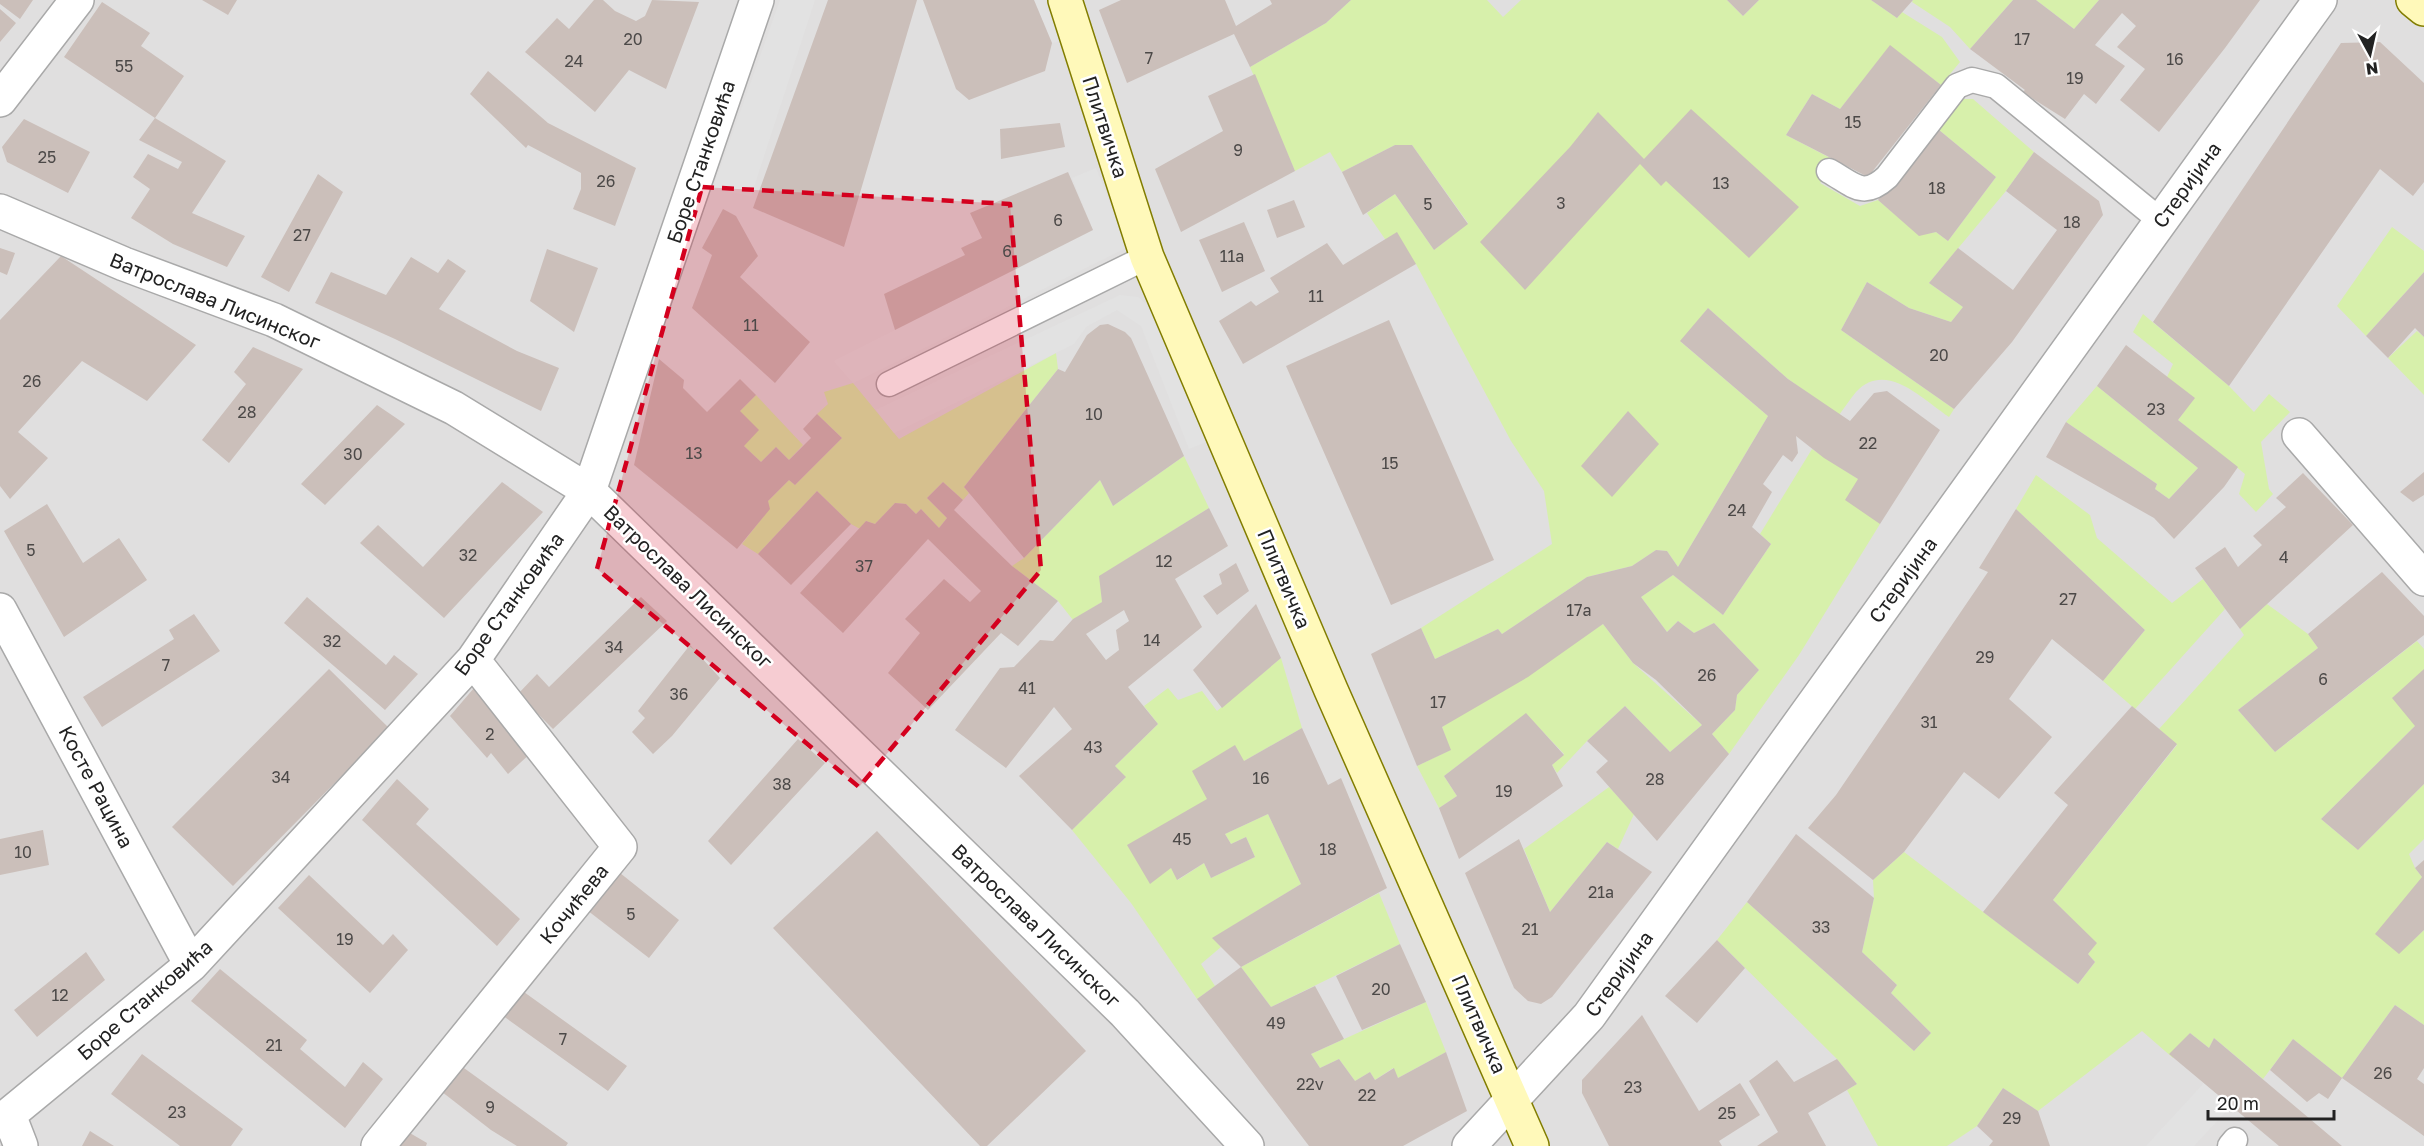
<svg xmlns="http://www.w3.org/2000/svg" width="2424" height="1146" font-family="'Golos Text',sans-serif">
	<rect width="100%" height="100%" fill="#f3eee8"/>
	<!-- residential -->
	<path fill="#e0dfdf" d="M0 0H2424V1146H0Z"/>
	<!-- grass -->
	<path fill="#d7f0ab" d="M1351 0H1487L1503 17 1521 0H1727L1743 16 1759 0H1871L1897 18 1902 12 1942 37 1960 62 1941 85 1890 46 1840 109 1812 94 1786 135 1838 162 1820 183 1860 206 1878 200 1919 235 1936 232 1948 241 1996 177 1933 125 1960 99H1973L2034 152 2006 191 1929 283 1963 307 1951 322 1909 308 1867 282 1841 330 1954 409 1949 417C1922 399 1886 360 1856 392 1850 399 1845 407 1839 415L1788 379 1708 308 1681 342 1768 416 1678 567 1667 551 1656 550 1632 566 1587 577 1502 634 1498 629 1435 659 1421 628 1552 544 1544 491 1511 441 1416 264 1385 239 1367 213 1395 194 1434 250 1468 223 1412 145H1395L1342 172 1330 152 1295 171 1250 67 1326 23Z
		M1913 0H2013L1970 49 1950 27 1912 2Z
		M2036 0H2099L2074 29Z
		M2392 227 2424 251V272L2366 336 2337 306Z
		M2143 314 2229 386 2254 412 2269 394 2290 412 2261 442 2269 489 2273 494 2256 512 2239 494 2245 474 2178 420 2194 398 2167 377 2173 364 2133 332Z
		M2417 331 2424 337V395L2388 358Z
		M1056 353 1058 369 964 487 969 493 963 500 943 482 927 498 947 518 939 528 921 509 916 514 906 504 895 503 875 524 866 521 860 529 851 524 817 491 758 554 742 544 769 509 768 501 789 480 795 485 842 438 817 414 828 404 824 392 853 383 899 439Z
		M2097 386 2198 468 2169 499 2155 489 2157 484 2066 422Z
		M756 395 803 445 789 460 776 447 761 462 744 446 740 411Z
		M1812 449 1858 479 1880 524 1799 655 1729 754 1712 734 1735 710 1737 695 1759 670 1714 623 1694 633 1678 621 1667 632 1641 597 1673 575 1723 615 1771 544 1760 534Z
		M1184 456 1209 508 1100 576 1102 602 1073 620 1058 601 1012 566 1024 558 1100 480 1113 506Z
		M2036 475 2090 515 2097 538 2172 603 2203 579 2225 609 2135 709 2103 681 2145 630 2016 509Z
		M2267 604 2308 634 2318 648 2238 710 2275 752 2417 641 2424 649V669L2415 726 2321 819 2358 850 2424 784V839L2409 854 2415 868 2422 877 2399 953 2424 930V1025L2395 1005 2342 1078 2293 1039 2263 1079 2214 1038 2209 1048 2190 1033 2173 1058 2142 1031 2038 1111 2003 1088 1977 1126 1947 1146H1878L1847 1090 1857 1084 1837 1059 1717 940 1747 902 1914 1051 1931 1033 1891 993 1897 985 1862 952 1874 898 1873 880 1904 852 2078 984 2095 962 2088 954 2096 943 2053 900 2177 745 2159 729 2244 635 2240 629Z
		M1603 624 1633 663 1702 725 1670 752 1625 706 1587 741 1557 773 1552 765 1564 754 1526 714 1444 776 1457 796 1439 808 1417 766 1450 750 1442 727Z
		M1281 658 1302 728 1244 761 1207 799 1171 868 1178 880 1204 863 1211 878 1255 857 1246 837 1231 844 1225 834 1268 814 1301 884 1213 938 1221 947 1201 964 1215 986 1197 999 1131 903 1072 830 1125 778 1115 766 1158 724 1144 706 1168 688 1178 700 1202 691 1217 711Z
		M1609 787 1634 814 1618 849 1607 842 1550 912 1524 849Z
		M1379 893 1400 944 1271 1007 1241 967Z
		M1426 1002 1446 1052 1398 1078 1393 1068 1375 1080 1370 1072 1355 1081 1339 1059 1320 1068 1311 1054Z"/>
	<!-- parking -->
	<path fill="#e2e2e2" d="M780 0H815L751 196 713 188Z
		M1034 0H1047L1064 40 1052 43Z
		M1096 168 1128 247 853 383 834 361 1093 230 1072 178Z
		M1120 295 1138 297 1154 311 1209 441 1189 449 1141 326 1117 310 1086 327 1074 344 894 433 876 410Z
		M2204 1083 2231 1106 2194 1146H2146Z"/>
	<!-- building -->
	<path fill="#cbbfba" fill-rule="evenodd" d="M0 0H33L20 19 0 4Z
		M202 0H237L228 15Z
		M594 0H603L615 11 636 21 645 16 652 0 699 2 666 89 629 70 595 112 525 52 557 18 569 29Z
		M828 0H917L844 247 753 208Z
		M923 0H1034L1052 43 1045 71 969 100 956 89Z
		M1121 0H1225L1236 26 1272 4 1270 0H1351L1326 23 1250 67 1234 34 1127 83 1099 10Z
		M1727 0H1759L1743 16Z
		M1871 0H1913L1897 18Z
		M2013 0H2036L2074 29 2099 0H2260L2225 48 2159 132 2120 100 2145 69 2117 47 2136 26 2122 13 2095 45 2125 66 2096 104 2084 94 2065 119 2022 92 2025 90 1970 49Z
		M102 2 150 33 141 46 184 76 155 118 64 57Z
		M0 9 16 23 0 42Z
		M2380 42 2424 83V182L2413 196 2380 169 2229 386 2153 322 2341 43Z
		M1890 45 1941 85 1868 177 1786 135 1812 94 1840 109Z
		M488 71 548 123 636 168 615 226 573 209 581 189V173L528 145 526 148 470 94Z
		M1255 74 1295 171 1181 232 1155 169 1223 131 1208 96Z
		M1691 109 1799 207 1749 258 1666 181 1661 186 1640 164 1525 290 1480 242 1570 147 1598 112 1644 159Z
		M155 118 226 161 192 213 245 236 227 267 173 244 131 218 150 189 133 177 148 154 178 169 182 162 139 140Z
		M24 119 90 152 68 193 7 162 2 147Z
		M1060 123 1065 147 1001 159 1000 129Z
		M1933 125 1996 177 1948 241 1936 232 1919 236 1878 200Z
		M1395 145H1412L1468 224 1434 250 1395 194 1363 215 1342 172Z
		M2034 152 2099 201 2103 215 2012 342 1954 409 1841 330 1867 282 1909 308 1951 322 1963 307 1929 283 1958 248 2013 290 2057 230 2006 191Z
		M1068 172 1093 230 895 330 884 294 965 255 961 248 982 238 970 213Z
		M318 174 343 192 289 292 261 277Z
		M1294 200 1305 227 1277 238 1267 210Z
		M723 209 736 216 758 256 740 277 810 342 775 383 692 308 712 255 702 248Z
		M1244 222 1265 271 1222 292 1199 240Z
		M1397 232 1416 264 1243 364 1219 321 1251 301 1256 306 1279 292 1270 278 1327 243 1343 265Z
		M0 248 15 253 7 275 0 272Z
		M547 249 598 268 574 332 530 301Z
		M61 256 196 345 147 401 82 361 18 432 48 458 10 499 0 486V320Z
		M411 257 438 273 448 259 466 271 439 309 517 351 559 368 541 411 395 339 315 303 331 272 386 295Z
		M2424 272V337L2415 328 2388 358 2366 336Z
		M1708 308 1788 379 1850 421 1874 393 1887 391 1940 430 1880 524 1845 500 1858 479 1824 458 1796 436 1798 453 1792 462 1783 455 1763 484 1772 492 1752 527 1771 544 1723 615 1673 575 1641 597 1667 632 1678 621 1694 633 1714 623 1759 670 1737 695 1735 710 1712 734 1729 754 1657 841 1596 772 1608 761 1587 741 1625 706 1670 752 1702 725 1656 680 1633 663 1603 624 1528 677 1442 727 1451 750 1417 766 1371 654 1421 628 1435 659 1498 629 1502 634 1587 577 1632 566 1656 550 1667 551 1678 567 1768 416 1680 341Z
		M1389 320 1494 560 1391 605 1286 366Z
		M1108 324 1125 332 1131 338 1184 456 1113 506 1100 480 1024 558 964 487 1058 369 1065 372 1087 335 1100 325Z
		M2126 345 2195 398 2178 420 2238 467 2224 487 2174 539 2154 518 2046 457 2066 422 2157 484 2155 489 2169 499 2198 468 2097 386Z
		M253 347 303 369 229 463 202 440 246 384 234 372Z
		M659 359 684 380 683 388 707 412 740 379 756 395 740 411 759 430 744 446 761 462 776 447 789 460 811 438 803 429 817 414 842 438 795 485 789 480 768 501 770 509 737 549 634 465Z
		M377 405 405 424 325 505 301 484Z
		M1628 411 1659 444 1612 497 1581 466Z
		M2424 472V495L2413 502 2400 492Z
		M2303 473 2353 525 2240 629 2195 568 2225 547 2238 567 2262 545 2253 536 2286 507 2276 498Z
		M502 482 543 512 444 618 360 543 378 525 423 567Z
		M943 482 963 500 954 510 1012 566 1058 601 1018 646 1001 633 928 710 888 673 920 633 905 619 944 579 970 602 981 591 928 539 843 633 800 593 866 521 875 524 895 503 906 504 916 514 921 509 939 528 947 518 927 498Z
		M817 491 851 524 791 585 758 554Z
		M47 504 83 563 119 538 147 580 64 637 4 531Z
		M1209 508 1228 546 1175 579 1202 627 1128 687 1158 724 1115 766 1126 777 1072 830 1019 776 1072 729 1054 707 1006 768 955 730 1000 668 1014 667 1040 640 1053 641 1073 619 1102 602 1099 576ZM1124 610 1129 621 1116 630 1119 650 1106 660 1086 634Z
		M2016 509 2145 630 2103 681 2052 639 2009 699 2052 737 1999 799 1964 772 1904 852 1873 880 1808 828 1836 795 1988 572 1979 568Z
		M1236 563 1249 591 1217 615 1203 596 1222 584 1219 574Z
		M2382 572 2424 616V635L2275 752 2238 710 2318 648 2308 634Z
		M307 597 386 665 394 655 418 674 385 710 284 623Z
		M641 597 667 621 553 729 518 694 537 674 549 687Z
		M1256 604 1281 658 1222 708 1193 670Z
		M194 614 220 651 102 727 83 697 174 639 169 630Z
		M690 645 720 678 672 736 653 754 632 732 645 718 638 711Z
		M329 669 389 728 233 886 172 827Z
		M2424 669V784L2358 850 2321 819 2415 726 2392 698Z
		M474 688 532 752 508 774 491 753 487 758 450 716Z
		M2132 706 2177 744 2053 900 2097 943 2088 954 2095 962 2078 984 1983 912 2068 805 2054 793Z
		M1526 713 1564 755 1552 765 1563 786 1459 859 1439 808 1457 796 1444 776Z
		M1302 728 1328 785 1341 778 1387 888 1241 967 1212 938 1301 884 1268 814 1225 834 1231 844 1246 837 1255 857 1211 878 1204 863 1177 880 1171 868 1150 884 1127 845 1207 799 1192 771 1235 745 1244 761Z
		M798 739 825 763 731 865 708 841Z
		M397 779 429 809 416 824 520 919 497 946 362 820Z
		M43 830 49 865 0 875V839Z
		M877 831 1086 1051 987 1146H980L773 928Z
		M1796 834 1874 898 1862 952 1897 985 1891 993 1931 1033 1914 1051 1747 902Z
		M1519 839 1550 912 1607 842 1652 872 1552 997 1541 1004 1528 1001 1514 988 1465 873Z
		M2424 860V930L2399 954 2375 934 2422 877 2415 868Z
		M615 869 679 920 649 958 583 907Z
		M309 875 383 945 393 934 408 950 370 993 278 908Z
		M1717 940 1745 968 1697 1023 1665 996Z
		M1400 944 1426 1002 1362 1030 1336 976Z
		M86 952 105 980 37 1037 14 1010Z
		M1241 967 1271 1007 1315 986 1344 1039 1311 1054 1320 1068 1339 1059 1355 1081 1370 1072 1375 1080 1394 1068 1398 1078 1446 1052 1467 1111 1403 1146H1309L1197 999Z
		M220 969 307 1040 300 1049 345 1087 363 1062 383 1079 345 1128 191 1001Z
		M517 987 627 1066 608 1091 499 1013Z
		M2395 1005 2424 1025V1068L2417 1079 2424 1084V1136L2342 1078Z
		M1642 1015 1699 1111 1740 1083 1760 1115 1719 1141 1722 1146H1609L1582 1093V1080Z
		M2190 1033 2209 1048 2214 1038 2342 1146H2279L2169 1054Z
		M2293 1039 2342 1078 2328 1099 2319 1093 2307 1102 2270 1070Z
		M142 1054 243 1129 231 1146H180L111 1094Z
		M1837 1059 1857 1084 1808 1113 1826 1146H1757L1778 1132 1749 1081 1777 1060 1794 1082Z
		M457 1063 568 1143 566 1146H517L491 1130 437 1088Z
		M2003 1088 2038 1111 2050 1146H1989L1993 1141 1977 1126Z
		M403 1129 427 1143 426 1146H389Z
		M90 1131 114 1146H82Z"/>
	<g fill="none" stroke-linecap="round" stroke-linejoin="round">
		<!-- lane casing -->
		<g stroke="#a9a9a9" stroke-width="27">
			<path id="lane" d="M1829 171C1854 185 1863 199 1887 177L1957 86 1972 80 1996 86 2161 221
				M889 384 1147 257
				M2230 1146 2235 1140"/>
		</g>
		<!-- street casing -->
		<g stroke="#a9a9a9" stroke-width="36">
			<path id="street" d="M0 100 77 0
				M0 211 124 264 274 320 454 408 589 491 1125 1013 1247 1146
				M2299 435 2424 579
				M0 610 191 965
				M9 1115 21 1146
				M0 1122 191 965 473 660 589 491 757 0
				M378 1146 620 847 473 660
				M1469 1146 1589 1016 2320 0"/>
		</g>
		<!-- secondary casing -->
		<g stroke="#827d00" stroke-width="36">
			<path id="secondary" d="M1065 0 1147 257 1331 690 1532 1146
				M2413 0 2424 9"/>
		</g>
		<!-- lane -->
		<use href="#lane" stroke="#fff" stroke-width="24"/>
		<!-- street -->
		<use href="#street" stroke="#fff" stroke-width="33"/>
		<!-- secondary -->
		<use href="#secondary" stroke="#fff9ba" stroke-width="33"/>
	</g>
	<!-- marked area -->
	<path fill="#d4001e" fill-opacity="0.2" stroke="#d4001e" stroke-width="4.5" stroke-dasharray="12 8" stroke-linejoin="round" d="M702 187 1010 204 1041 570 859 787 597 569Z"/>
	<g text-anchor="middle" stroke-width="5" stroke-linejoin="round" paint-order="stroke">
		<!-- number labels -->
		<g font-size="16" fill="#4c4948">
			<text x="633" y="45">20</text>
			<text x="2022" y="45">17</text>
			<text x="1149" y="64">7</text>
			<text x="2175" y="65">16</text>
			<text x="574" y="67">24</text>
			<text x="124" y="72">55</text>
			<text x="2075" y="84">19</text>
			<text x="1853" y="128">15</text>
			<text x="1238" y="156">9</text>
			<text x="47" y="163">25</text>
			<text x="606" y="187">26</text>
			<text x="1721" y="189">13</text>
			<text x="1937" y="194">18</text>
			<text x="1561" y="209">3</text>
			<text x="1428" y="210">5</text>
			<text x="1058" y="226">6</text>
			<text x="2072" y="228">18</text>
			<text x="302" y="241">27</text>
			<text x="1007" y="257">6</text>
			<text x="1232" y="262">11a</text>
			<text x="1316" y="302">11</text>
			<text x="751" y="331">11</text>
			<text x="1939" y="361">20</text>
			<text x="32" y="387">26</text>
			<text x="2156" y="415">23</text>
			<text x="247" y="418">28</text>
			<text x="1094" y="420">10</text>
			<text x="1868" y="449">22</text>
			<text x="694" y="459">13</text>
			<text x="353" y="460">30</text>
			<text x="1390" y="469">15</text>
			<text x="1737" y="516">24</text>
			<text x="31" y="556">5</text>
			<text x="468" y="561">32</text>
			<text x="2284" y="563">4</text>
			<text x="1164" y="567">12</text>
			<text x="864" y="572">37</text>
			<text x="2068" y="605">27</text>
			<text x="1579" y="616">17a</text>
			<text x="1152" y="646">14</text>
			<text x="332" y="647">32</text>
			<text x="614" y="653">34</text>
			<text x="1985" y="663">29</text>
			<text x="166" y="671">7</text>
			<text x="1707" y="681">26</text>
			<text x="2323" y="685">6</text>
			<text x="1027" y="694">41</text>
			<text x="679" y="700">36</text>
			<text x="1438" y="708">17</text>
			<text x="1929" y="728">31</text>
			<text x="490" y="740">2</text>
			<text x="1093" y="753">43</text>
			<text x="281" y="783">34</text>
			<text x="1261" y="784">16</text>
			<text x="1655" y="785">28</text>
			<text x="782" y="790">38</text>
			<text x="1504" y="797">19</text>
			<text x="1182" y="845">45</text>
			<text x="1328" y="855">18</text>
			<text x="23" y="858">10</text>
			<text x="1601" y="898">21a</text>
			<text x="631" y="920">5</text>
			<text x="1821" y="933">33</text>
			<text x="1530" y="935">21</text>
			<text x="345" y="945">19</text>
			<text x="1381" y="995">20</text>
			<text x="60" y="1001">12</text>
			<text x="1276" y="1029">49</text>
			<text x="563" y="1045">7</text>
			<text x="274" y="1051">21</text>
			<text x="2383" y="1079">26</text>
			<text x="1310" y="1090">22v</text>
			<text x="1633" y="1093">23</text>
			<text x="1367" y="1101">22</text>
			<text x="490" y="1113">9</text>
			<text x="177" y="1118">23</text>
			<text x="1727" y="1119">25</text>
			<text x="2012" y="1124">29</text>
		</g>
		<!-- street labels -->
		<g font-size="20" fill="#222" stroke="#fff">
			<text transform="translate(1105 127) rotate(72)" y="7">Плитвичка</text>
			<text transform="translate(701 162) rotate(-71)" y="7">Боре Станковића</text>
			<text transform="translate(2187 185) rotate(-54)" y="7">Стеријина</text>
			<text transform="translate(215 301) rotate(22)" y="7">Ватрослава Лисинског</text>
			<text transform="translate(1284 579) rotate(67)" y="7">Плитвичка</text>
			<text transform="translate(1903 580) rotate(-54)" y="7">Стеријина</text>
			<text transform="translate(688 587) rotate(44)" y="7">Ватрослава Лисинског</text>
			<text transform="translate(509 604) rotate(-54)" y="7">Боре Станковића</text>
			<text transform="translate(96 787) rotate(62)" y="7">Косте Рацина</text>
			<text transform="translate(574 904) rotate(-51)" y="7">Кочићева</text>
			<text transform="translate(1036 926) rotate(44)" y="7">Ватрослава Лисинског</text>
			<text transform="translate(1619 974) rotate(-54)" y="7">Стеријина</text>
			<text transform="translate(145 1000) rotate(-41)" y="7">Боре Станковића</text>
			<text transform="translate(1479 1024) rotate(66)" y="7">Плитвичка</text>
		</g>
	</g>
	<!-- north arrow -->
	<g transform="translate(2370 54) rotate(172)" stroke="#ffffff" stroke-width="4.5" paint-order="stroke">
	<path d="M0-4.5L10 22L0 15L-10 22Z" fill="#222222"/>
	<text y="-9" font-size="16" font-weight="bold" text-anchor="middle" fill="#222222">N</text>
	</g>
	<!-- scale -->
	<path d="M2208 1110v9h126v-9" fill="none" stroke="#222222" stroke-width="3"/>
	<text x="2217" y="1110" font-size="18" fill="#222222" stroke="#ffffff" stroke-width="4.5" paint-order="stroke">20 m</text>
</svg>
